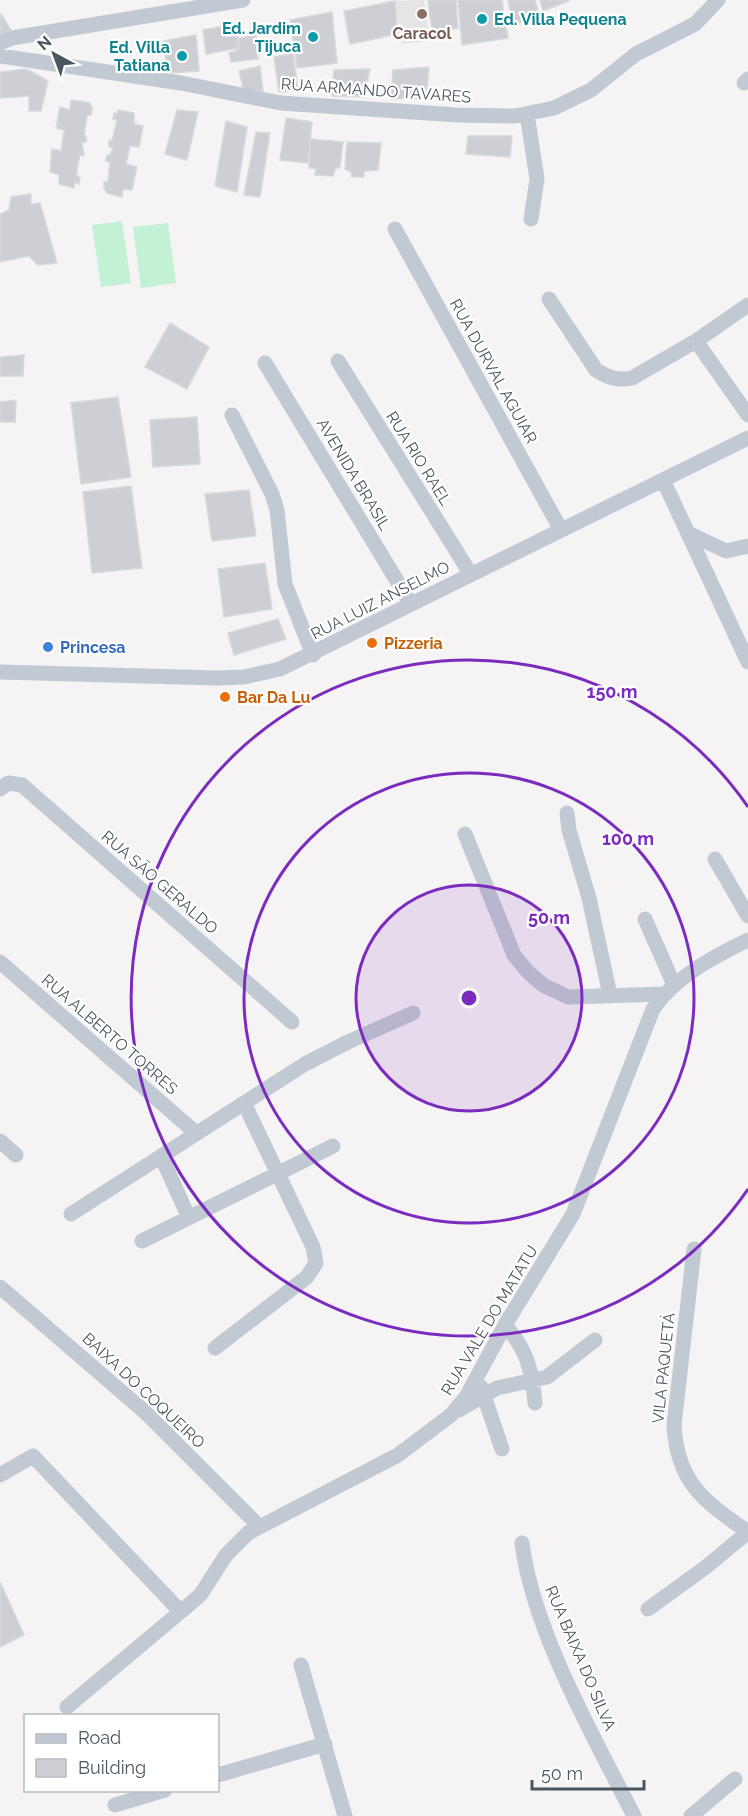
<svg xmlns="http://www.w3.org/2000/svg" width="748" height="1816" font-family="Raleway,sans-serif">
	<rect width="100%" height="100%" fill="#f5f3f3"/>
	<!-- education -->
	<path fill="#e6e4e5" d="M424 0 430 41 402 44 395 1Z"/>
	<!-- green -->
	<path fill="#c3f1d5" d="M122 221 131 283 101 287 92 225Z
		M168 223 176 283 141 288 133 227Z"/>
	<!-- building -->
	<path fill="#cdcfd5" stroke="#d7d9de" stroke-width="1.5" d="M428 0H456L458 28 432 32Z
		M458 0H502L508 38 462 45Z
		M508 0H535L540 19 513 24Z
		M540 0H569V1L543 11Z
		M395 1 398 34 350 44 344 11Z
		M332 12 337 63 297 68 290 20Z
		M1 14 11 30 0 35V15Z
		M238 23V48L206 54 203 30Z
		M256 34 258 59 231 62 229 53 239 49 238 39Z
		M196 35 199 71 168 73 163 41Z
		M293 53 298 91 279 92 274 57Z
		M260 66 263 91H244L239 71Z
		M429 67 426 98 391 99 393 70Z
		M26 69 48 81 41 111H29V96L0 98V72Z
		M370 69 364 97 332 96 334 70Z
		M71 100 90 103 92 108 91 115 87 116 84 136H86V142H82L84 156 80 155 76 175 80 177 79 184 75 182 74 188 59 184V175L50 172 52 149 61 151 64 130 56 128 60 107 70 110Z
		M118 110 134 113V124L143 126 139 147 130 146 126 164 137 167 132 190 123 189 122 197 107 193 104 188V182H108L110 162 106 161 107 155H110L113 147H109V140L112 141 117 120 113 119 114 113 117 114Z
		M177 110 198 112 187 160 165 154Z
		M286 118 312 122 308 163 280 160Z
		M226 121 247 127 237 192 215 186Z
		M256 132 270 133 260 197 244 195Z
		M468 136H512L510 157 466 154Z
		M310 139 343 142 340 167 335 169 333 176 315 175 316 169 309 168Z
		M347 142 381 143 378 170 364 171V177H352L351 172 345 169Z
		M31 194V204L40 203 57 263 38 265 29 256 0 262V214L9 210 11 197Z
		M170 323 209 347 187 389 145 367Z
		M24 355 23 376H0V357Z
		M118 397 131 477 81 484 71 403Z
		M16 400 15 422H0V402Z
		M197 417 200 464 153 467 150 420Z
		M131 486 142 568 92 573 83 492Z
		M249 490 256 536 212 541 205 494Z
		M265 563 272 609 224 617 218 569Z
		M278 619 286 639 234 655 228 633Z
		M0 1582 24 1635 0 1647Z"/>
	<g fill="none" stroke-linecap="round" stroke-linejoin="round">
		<!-- minor -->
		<path stroke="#c1cad2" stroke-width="15" d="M0 43 12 38 243 0
			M0 56 181 83 281 103 457 115 515 116 554 108 591 90 636 54 695 24 718 0
			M744 83 748 79
			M527 114 537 179 531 219
			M395 229 561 530
			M549 299 596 370C609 378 618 381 632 378L696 341 748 305
			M696 341 748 415
			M338 361 470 573
			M265 363 411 604
			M232 415 272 494 277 510 285 584 313 655
			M664 482 748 662
			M690 534 726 551 748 546
			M0 672 217 678 244 677 280 669 748 438
			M0 789 8 783 22 785 292 1022
			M567 813 569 830 589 898 610 995
			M465 834 514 955 528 972 543 985 568 997 664 994
			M715 859 748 916
			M645 919 674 985
			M0 962 196 1133
			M0 1141 16 1155
			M161 1156 189 1218
			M71 1214 305 1064 348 1042 413 1013
			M142 1241 333 1146
			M694 1249 674 1425C677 1483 704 1501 748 1532
			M0 1287 145 1412 259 1526
			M505 1325C527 1350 532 1370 535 1403
			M215 1348 307 1277 316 1263 313 1247 244 1103
			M481 1387 502 1449
			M459 1410 497 1388 547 1377 595 1340
			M0 1475 33 1456 180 1611
			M522 1543C533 1631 594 1737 634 1816
			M648 1609 706 1567 748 1532
			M301 1665 345 1816
			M67 1707 191 1603 201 1594 226 1555 248 1533 398 1455 451 1415 466 1397 505 1325 573 1214 653 1009C675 977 713 957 748 940
			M218 1775 325 1744
			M115 1805 165 1790
			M691 1816 735 1779"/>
	</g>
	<!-- distance rings -->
	<circle cx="469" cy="998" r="113" fill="#7b2cbf" fill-opacity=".12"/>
	<g fill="none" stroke="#7b2cbf" stroke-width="3">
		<circle cx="469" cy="998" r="113"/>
		<circle cx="469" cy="998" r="225"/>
		<path d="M748 1189A338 338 0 1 1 748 807"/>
	</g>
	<!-- markers -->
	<circle fill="#8d6e63" stroke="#fff" stroke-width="2" cx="422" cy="14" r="6"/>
	<g fill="#0f9aa8" stroke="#fff" stroke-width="2">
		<circle cx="482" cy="19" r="6"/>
		<circle cx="313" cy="37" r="6"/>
		<circle cx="182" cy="56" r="6"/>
	</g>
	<g fill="#e8710a" stroke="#fff" stroke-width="2">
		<circle cx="372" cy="643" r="6"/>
		<circle cx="225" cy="697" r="6"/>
	</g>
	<circle fill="#3f7fe0" stroke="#fff" stroke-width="2" cx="48" cy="647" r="6"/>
	<g text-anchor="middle" stroke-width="4.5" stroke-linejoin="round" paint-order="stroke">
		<!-- culture labels -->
		<g font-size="16" font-weight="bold" fill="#0d838f" stroke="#fff" text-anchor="end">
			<text x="494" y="25" text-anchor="start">Ed. Villa Pequena</text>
			<text x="301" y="34">Ed. Jardim<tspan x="301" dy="18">Tijuca</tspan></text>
			<text x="170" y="53">Ed. Villa<tspan x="170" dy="18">Tatiana</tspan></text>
		</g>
		<!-- education labels -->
		<g font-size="16" font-weight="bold" fill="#785e54" stroke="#fff">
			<text x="422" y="39">Caracol</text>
		</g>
		<!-- street labels -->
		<g font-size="16" fill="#4a5661" stroke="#fff">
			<text transform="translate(376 90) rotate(4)" y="6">RUA ARMANDO TAVARES</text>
			<text transform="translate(494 371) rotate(61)" y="6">RUA DURVAL AGUIAR</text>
			<text transform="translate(419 458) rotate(58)" y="6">RUA RIO RAEL</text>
			<text transform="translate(354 474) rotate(59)" y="6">AVENIDA BRASIL</text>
			<text transform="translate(380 600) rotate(-27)" y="6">RUA LUIZ ANSELMO</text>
			<text transform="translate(160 882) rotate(41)" y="6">RUA SĀO GERALDO</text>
			<text transform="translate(110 1034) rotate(41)" y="6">RUA ALBERTO TORRES</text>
			<text transform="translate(489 1320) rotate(-59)" y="6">RUA VALE DO MATATU</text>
			<text transform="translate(663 1368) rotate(-84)" y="6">VILA PAQUETÁ</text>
			<text transform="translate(144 1390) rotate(43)" y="6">BAIXA DO COQUEIRO</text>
			<text transform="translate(581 1658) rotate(67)" y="6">RUA BAIXA DO SILVA</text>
		</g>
		<!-- food labels -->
		<g font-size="16" font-weight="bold" fill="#c56008" stroke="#fff" text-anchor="start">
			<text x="384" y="649">Pizzeria</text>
			<text x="237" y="703">Bar Da Lu</text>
		</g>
		<!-- shop labels -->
		<g font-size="16" font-weight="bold" fill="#366cbe" stroke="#fff" text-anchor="start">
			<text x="60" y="653">Princesa</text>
		</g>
	</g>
	<circle cx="469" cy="998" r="9" fill="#7b2cbf" stroke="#fff" stroke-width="3"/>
	<g font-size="18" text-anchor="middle" font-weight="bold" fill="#7b2cbf" stroke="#fff" stroke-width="4.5" stroke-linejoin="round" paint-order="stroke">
		<text x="612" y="698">150 m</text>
		<text x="628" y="845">100 m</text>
		<text x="549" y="924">50 m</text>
	</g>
	<!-- legend -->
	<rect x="24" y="1714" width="195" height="78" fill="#ffffff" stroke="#b7bbc0" stroke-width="1.5"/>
	<rect x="36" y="1734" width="30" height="9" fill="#c1cad2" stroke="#b7bbc0" stroke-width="1.5"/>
	<text x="78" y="1744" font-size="18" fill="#4a5661">Road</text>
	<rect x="36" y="1759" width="30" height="18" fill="#cdcfd5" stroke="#b7bbc0" stroke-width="1.5"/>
	<text x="78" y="1774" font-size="18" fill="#4a5661">Building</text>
	<!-- north arrow -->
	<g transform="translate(54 54) rotate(319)" stroke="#ffffff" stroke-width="4.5" paint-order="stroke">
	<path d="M0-4.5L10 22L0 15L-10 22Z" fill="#4a5661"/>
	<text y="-9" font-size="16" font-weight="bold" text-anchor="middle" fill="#4a5661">N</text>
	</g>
	<!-- scale -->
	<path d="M532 1780v9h112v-9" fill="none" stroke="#4a5661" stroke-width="3"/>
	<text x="541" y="1780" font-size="18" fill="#4a5661" stroke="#ffffff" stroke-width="4.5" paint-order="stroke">50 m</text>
</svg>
